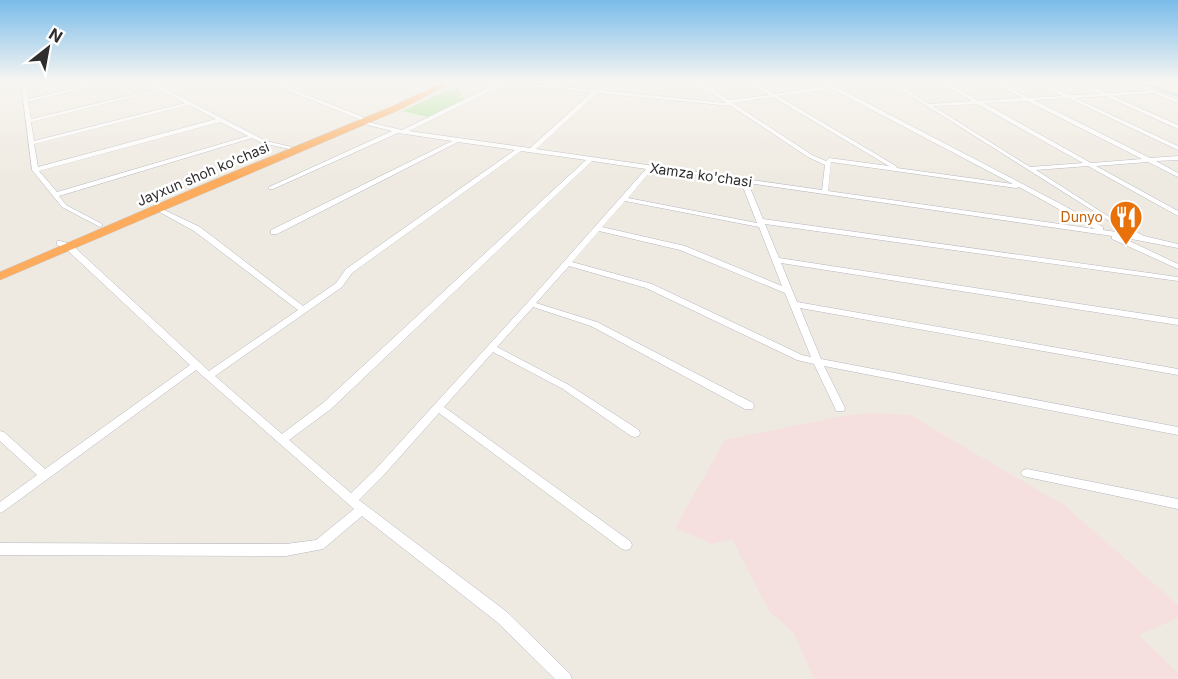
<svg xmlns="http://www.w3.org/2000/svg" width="1178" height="679" font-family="Inter,sans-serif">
	<rect width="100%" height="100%" fill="#efeae1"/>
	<!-- medical -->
	<path fill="#f5dfdf" d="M872 413 910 415 1065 506 1178 605V618L1139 635 1178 673V679H814L794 633 769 611 732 539 712 544 675 528 725 440 843 416Z"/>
	<!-- green -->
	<path fill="#b2e49f" d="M457 86 462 96 450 99 463 97 465 100 428 117 402 111Z"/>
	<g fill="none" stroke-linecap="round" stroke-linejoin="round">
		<!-- stream -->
		<path stroke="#76c8ee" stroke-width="1.5" d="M1141 82 1178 96"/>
		<!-- minor casing -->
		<g stroke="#b4b6c1" stroke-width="1">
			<path id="minor" d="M21 82H25L28 99 100 82H109L28 102 31 119 157 89 146 82H152L266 141 292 147 289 149 262 143 252 138 59 196 66 205 102 224V226L100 227 62 207 32 170ZM161 90 185 103 34 141 31 122ZM189 105 216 119 38 167 34 144ZM220 122 248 136 57 192 39 171Z
				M267 82H274L363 117 364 121 402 130 500 82H518L594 90 597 89 599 90 726 103 704 88 655 82 699 85 696 82H701L729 100 769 95 749 82H755L774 94 828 86 821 82H827L1061 204 1103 227V230L1130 234 889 82H894L929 104 972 101 940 82H946L979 101 1022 98 992 82H998L1029 98 1062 96 1035 82H1041L1069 95 1100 94 1076 82H1082L1107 93 1148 91 1129 82H1135L1178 100V103L1153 93 1113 96 1178 125V129L1105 96 1075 98 1178 146V150L1068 98 1034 100 1150 158 1178 156V160L1156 161 1178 173V177L1148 162 1096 166 1178 211V216L1088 166 1036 170 1114 220 1144 236 1178 244V248L1121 237 1178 264V269L1112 239V236L748 183 763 219 1178 277V281L765 224 779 258 1178 319V325L781 263 797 302 1178 369V375L800 308 821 359 1178 427V435L824 366 845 408 844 411H836L835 408 814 364 797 360 646 288 569 266 536 303 597 322 753 403 754 406 753 409H745L591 326 533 307 497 347 569 385 639 430 640 433 639 436 635 437 631 436 563 389 493 352 444 407 630 541 632 545 630 549 626 550 622 549 439 413 382 477 359 500 507 612 570 674 572 679H555L497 622 362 516 323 549 286 556 0 555V543L286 544 316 540 354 509 196 370 4 511 0 513V502L37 475 0 441V431L4 432 45 469 190 365 65 248 57 245V241H60L71 244 209 371 298 310 194 231 154 209V207H158L200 227 303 306 336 283 346 269 515 150 458 142 277 234H271V230L452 141 398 133 273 189H269V187L392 131 360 123 359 119ZM505 84 592 92 530 148 409 131ZM832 89 1013 184 897 168 896 166 778 96ZM597 93 731 106 808 157 825 165 822 190 536 149ZM773 97 889 166 829 158 826 161 812 155 733 103ZM1027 101 1142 159 1091 163 984 103ZM977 104 1083 163 1030 167 933 106ZM521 151 586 160 323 403 282 434 215 376 342 287 352 273ZM592 161 646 169 528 302 374 471 351 493 289 440 331 409ZM831 162 1016 188 1019 187 1095 229 828 191ZM652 169 741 182 757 223 628 198ZM625 201 759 227 782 286 685 246 602 227ZM599 231 680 250 785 293 811 357 802 355 652 284 572 262Z
				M398 82H405L427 91 423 92Z
				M1172 82H1178V84L1172 83Z
				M1027 469 1178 499V509L1027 477 1023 476 1021 473 1023 470Z"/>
		</g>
		<!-- highway casing -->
		<g stroke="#c9c9c9" stroke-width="1">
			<path id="highway" d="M444 82H453L399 110 0 280V272L209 182 393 106Z"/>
		</g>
		<!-- minor -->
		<use href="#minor" fill="#fff" fill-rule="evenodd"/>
		<!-- highway -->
		<use href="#highway" fill="#fdac5e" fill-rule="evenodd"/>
	</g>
	<!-- sky -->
	<linearGradient id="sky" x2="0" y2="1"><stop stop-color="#7abcea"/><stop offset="0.46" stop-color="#f8f6f2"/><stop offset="1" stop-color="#f8f6f2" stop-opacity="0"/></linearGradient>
	<rect width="1178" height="177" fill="url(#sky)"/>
	<!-- icons -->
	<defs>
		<g id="restaurant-pin" transform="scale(1.725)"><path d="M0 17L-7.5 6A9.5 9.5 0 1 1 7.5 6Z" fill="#e8710a" stroke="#fff"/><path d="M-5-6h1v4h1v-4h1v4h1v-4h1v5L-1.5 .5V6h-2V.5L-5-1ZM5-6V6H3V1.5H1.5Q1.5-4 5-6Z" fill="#fff"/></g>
	</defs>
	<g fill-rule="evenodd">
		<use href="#restaurant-pin" x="1126" y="217"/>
	</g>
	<g text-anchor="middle" stroke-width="5" stroke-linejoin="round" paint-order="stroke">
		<!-- far-street labels -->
		<g font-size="14" fill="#2e2e2e" stroke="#fff">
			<text transform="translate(203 174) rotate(-23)" y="5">Jayxun shoh ko'chasi</text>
			<text transform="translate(701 175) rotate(8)" y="5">Xamza ko'chasi</text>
		</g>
		<!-- far-food labels -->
		<g font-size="14" fill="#c56008" stroke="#fff" text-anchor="end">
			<text x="1103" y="222">Dunyo</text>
		</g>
	</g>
	<!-- north arrow -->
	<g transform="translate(48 48) rotate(31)" stroke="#ffffff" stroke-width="4.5" paint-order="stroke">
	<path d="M0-4.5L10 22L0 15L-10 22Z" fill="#2e2e2e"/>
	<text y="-9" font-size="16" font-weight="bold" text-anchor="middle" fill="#2e2e2e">N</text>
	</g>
</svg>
